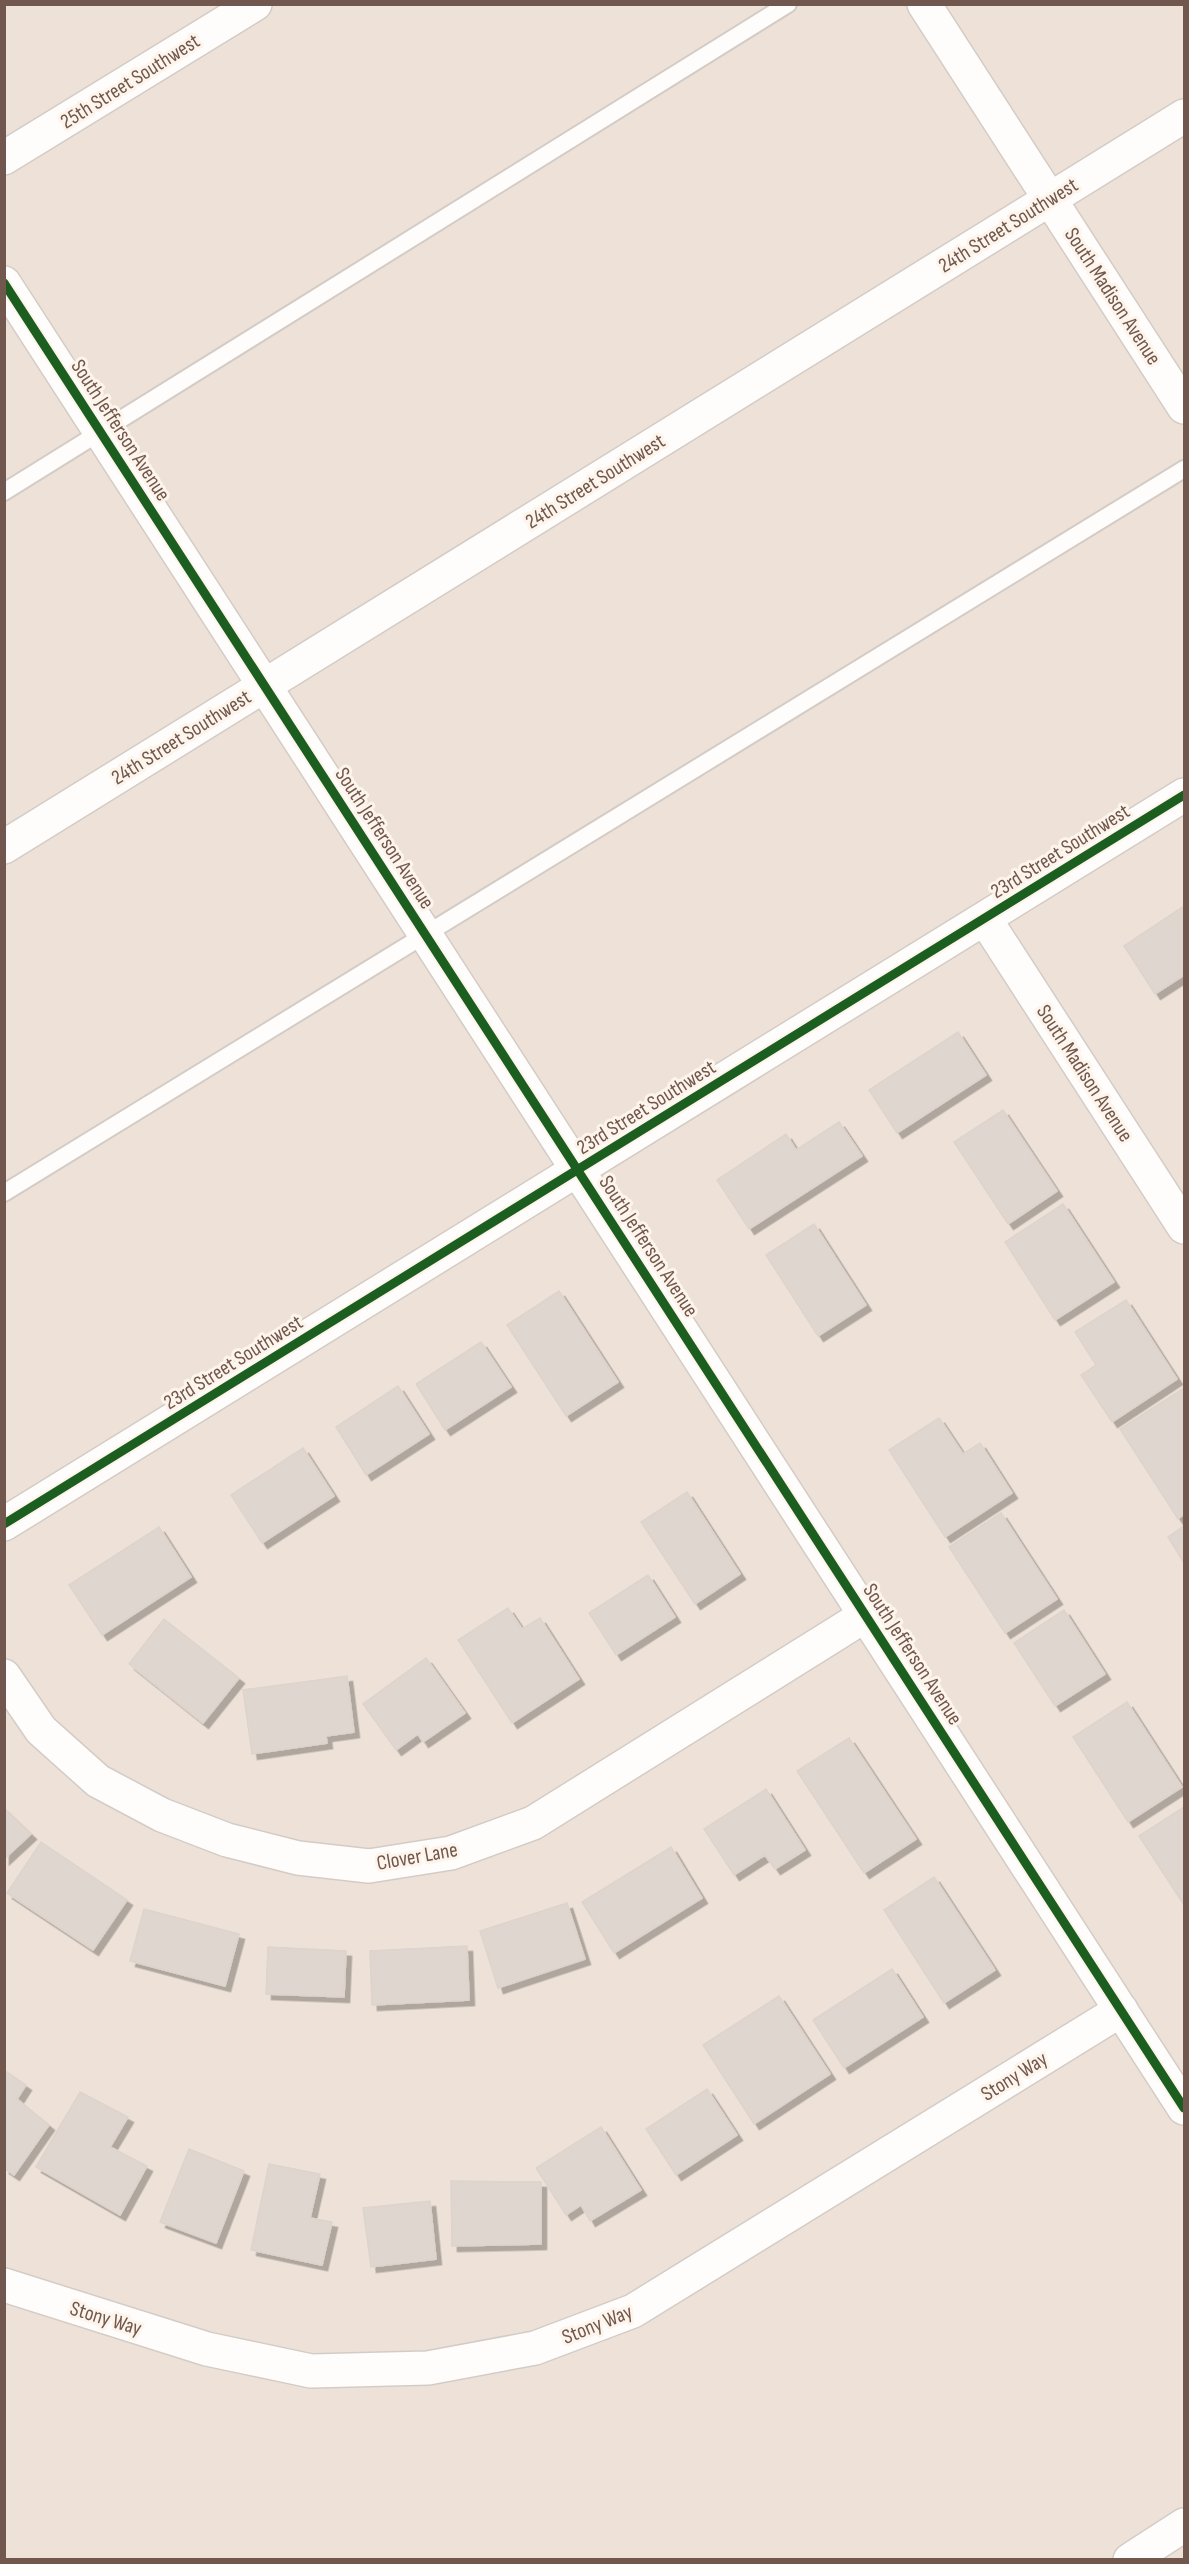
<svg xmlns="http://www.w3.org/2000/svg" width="1189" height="2564" font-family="'Sofia Sans Condensed',sans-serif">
	<defs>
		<filter id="shadow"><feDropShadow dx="5.5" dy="5.5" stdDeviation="0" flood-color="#0004"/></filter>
	</defs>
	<rect width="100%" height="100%" fill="#f6f0ea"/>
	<!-- residential -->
	<path fill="#eee2d8" d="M5 5H1184V2559H5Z"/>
	<!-- building -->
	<path fill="#dfd6d0" stroke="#ded3cd" stroke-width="1.5" filter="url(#shadow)" d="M1184 906V975L1155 994 1124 946Z
		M958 1032 986 1075 897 1133 869 1090Z
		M1003 1110 1057 1191 1008 1224 954 1142Z
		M839 1122 862 1156 749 1229 717 1180 786 1134 796 1150Z
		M1063 1204 1114 1282 1055 1320 1005 1242Z
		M814 1224 866 1305 818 1336 766 1255Z
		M559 1291 618 1382 566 1416 507 1325Z
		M1126 1300 1177 1379 1112 1422 1081 1375 1096 1365 1075 1332Z
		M481 1342 511 1387 445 1430 416 1384Z
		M398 1386 429 1434 366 1475 336 1427Z
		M1184 1388V1514L1178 1519 1120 1429Z
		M939 1418 963 1454 980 1443 1012 1493 945 1537 889 1450Z
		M303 1448 334 1496 262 1543 231 1495Z
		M687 1492 740 1574 695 1604 641 1522Z
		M1001 1513 1057 1599 1005 1633 949 1547Z
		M1184 1526V1563L1168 1537Z
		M159 1527 191 1577 102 1635 69 1585Z
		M648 1575 675 1617 616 1655 589 1613Z
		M508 1608 522 1629 540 1618 579 1679 512 1723 458 1640Z
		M1064 1610 1105 1674 1055 1706 1014 1643Z
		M164 1619 239 1678 203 1723 129 1664Z
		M426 1658 465 1713 423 1742 418 1734 396 1750 363 1704Z
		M347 1676 354 1732 326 1736 327 1743 252 1754 243 1690Z
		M1127 1702 1182 1787 1128 1822 1073 1737Z
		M849 1738 916 1839 864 1873 797 1771Z
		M766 1789 805 1850 775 1869 765 1855 734 1875 704 1829Z
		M1184 1807V1905L1139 1836Z
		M4 1808 31 1834 4 1859Z
		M41 1842 127 1900 93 1950 7 1893Z
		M671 1847 702 1898 614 1953 582 1902Z
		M934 1877 995 1970 944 2003 884 1910Z
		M567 1903 585 1959 498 1988 480 1931Z
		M144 1909 239 1934 225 1986 130 1961Z
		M467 1946 469 2000 372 2005 370 1951Z
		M268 1947 346 1951 344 1997 266 1994Z
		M892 1969 923 2017 844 2068 813 2020Z
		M779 1996 830 2074 754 2124 703 2045Z
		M4 2070 26 2085 17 2099 49 2125 14 2175 4 2168Z
		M707 2089 737 2135 676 2175 646 2129Z
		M80 2092 128 2117 110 2147 147 2166 120 2215 36 2167Z
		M601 2127 641 2190 590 2221 581 2205 566 2215 536 2168Z
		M189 2149 244 2171 216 2243 160 2222Z
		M269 2164 320 2174 310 2218 332 2222 322 2265 251 2250Z
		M451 2181 541 2182V2244L452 2246Z
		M430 2201 436 2259 371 2267 363 2208Z"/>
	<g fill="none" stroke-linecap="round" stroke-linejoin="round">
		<!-- service casing -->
		<g stroke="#d3ccc6" stroke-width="20">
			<path id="service" d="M4 492 788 4
				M4 1193 1184 469"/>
		</g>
		<!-- minor casing -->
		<g stroke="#d3ccc6" stroke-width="36">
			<path id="minor" d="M924 4 1184 407
				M4 158 255 4
				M4 847 1184 116
				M985 919 1184 1227
				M4 1524 1184 795
				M4 1676 41 1730 98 1781 162 1815 227 1840 298 1858 369 1866 451 1853 533 1823 866 1615
				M4 2285 207 2349 311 2371 428 2368 535 2348 633 2311 1121 2010
				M1130 2560 1184 2525"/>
		</g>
		<!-- tertiary casing -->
		<g stroke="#d3ccc6" stroke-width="36">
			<path id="tertiary" d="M4 283 1184 2108"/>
		</g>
		<!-- service -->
		<use href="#service" stroke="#fefdfc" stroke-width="16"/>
		<!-- minor -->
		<use href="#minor" stroke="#fefdfc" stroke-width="33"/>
		<!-- tertiary -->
		<use href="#tertiary" stroke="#fefdfc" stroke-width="33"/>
		<!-- cycleway casing -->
		<g stroke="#fdf5eb" stroke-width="13">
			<path id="cycleway" d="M4 283 1184 2108
				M4 1524 1184 795"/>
		</g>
		<!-- cycleway -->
		<use href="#cycleway" stroke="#1b5e20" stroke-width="9"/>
	</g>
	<g text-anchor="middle" stroke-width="6" stroke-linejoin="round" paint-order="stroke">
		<!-- street labels -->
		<g font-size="21" fill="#71574d" stroke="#fdf5eb">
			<text transform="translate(130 81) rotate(-32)" y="7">25th Street Southwest</text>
			<text transform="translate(1008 225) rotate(-32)" y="7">24th Street Southwest</text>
			<text transform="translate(1113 296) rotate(57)" y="7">South Madison Avenue</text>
			<text transform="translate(121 430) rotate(57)" y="7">South Jefferson Avenue</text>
			<text transform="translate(595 481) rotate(-32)" y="7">24th Street Southwest</text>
			<text transform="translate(181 737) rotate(-32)" y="7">24th Street Southwest</text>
			<text transform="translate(385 838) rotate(57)" y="7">South Jefferson Avenue</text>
			<text transform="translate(1060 851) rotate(-32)" y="7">23rd Street Southwest</text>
			<text transform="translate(1085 1073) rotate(57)" y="7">South Madison Avenue</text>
			<text transform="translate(646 1107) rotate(-32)" y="7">23rd Street Southwest</text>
			<text transform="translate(649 1246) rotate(57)" y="7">South Jefferson Avenue</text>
			<text transform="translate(233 1362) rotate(-32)" y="7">23rd Street Southwest</text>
			<text transform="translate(913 1654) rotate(57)" y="7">South Jefferson Avenue</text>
			<text transform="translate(417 1856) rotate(-10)" y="7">Clover Lane</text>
			<text transform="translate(1014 2076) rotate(-32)" y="7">Stony Way</text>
			<text transform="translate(106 2318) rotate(17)" y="7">Stony Way</text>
			<text transform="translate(597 2324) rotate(-22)" y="7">Stony Way</text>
		</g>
	</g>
	<!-- border -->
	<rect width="1189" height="2564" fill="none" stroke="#71574d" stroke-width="12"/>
</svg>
